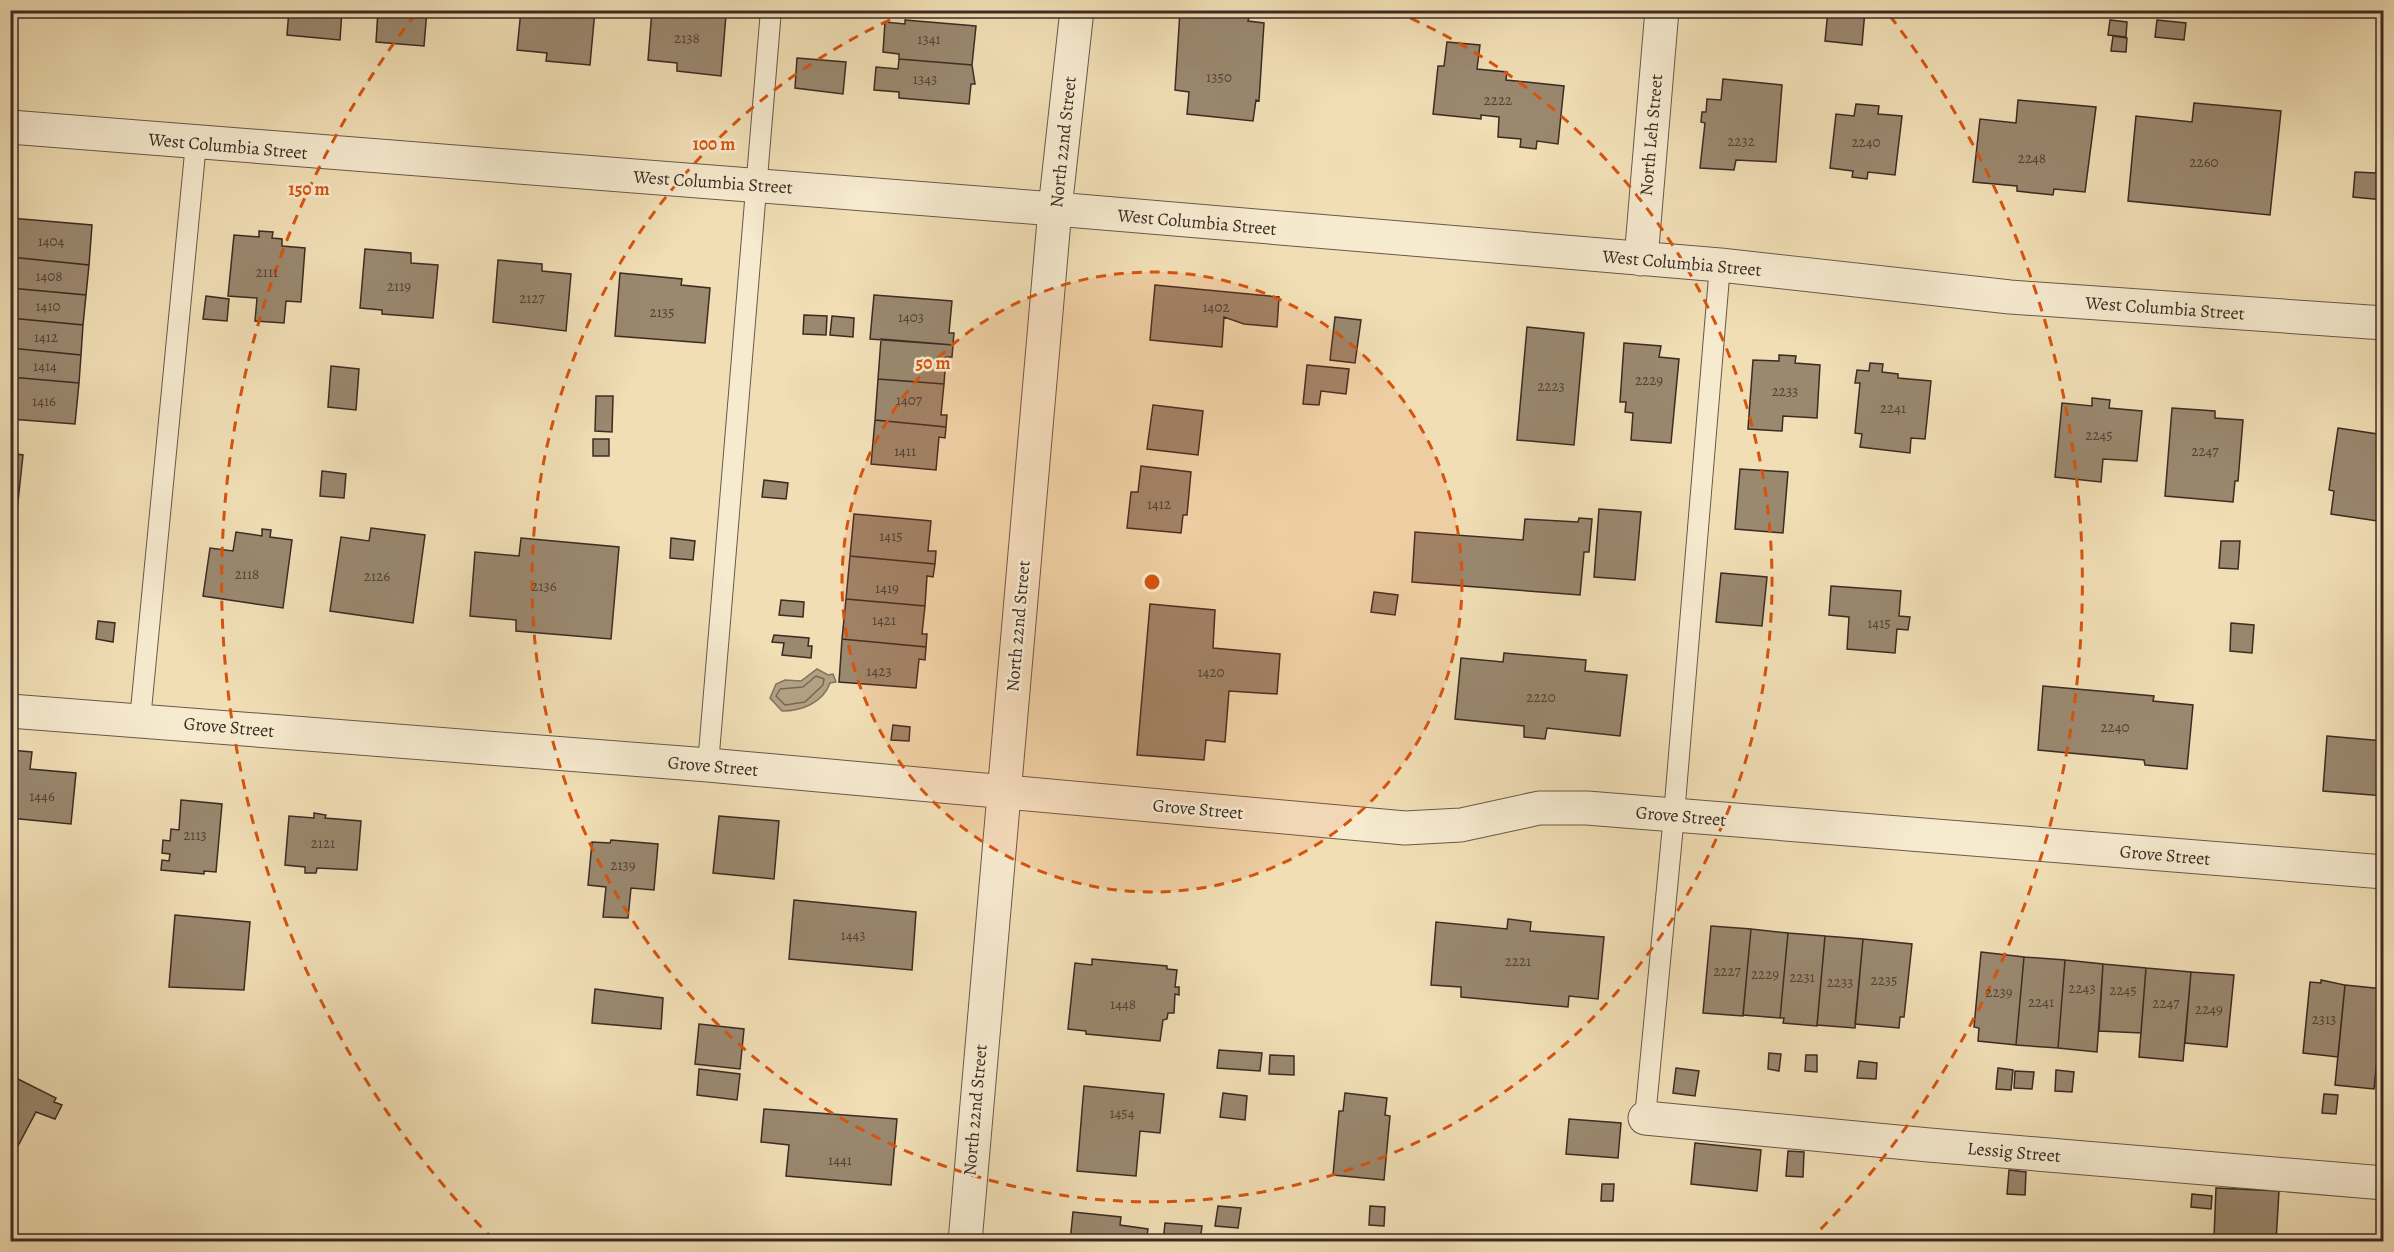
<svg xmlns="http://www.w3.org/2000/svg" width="2394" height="1252" font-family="Alegreya,serif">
	<rect width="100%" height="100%" fill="#f1deb5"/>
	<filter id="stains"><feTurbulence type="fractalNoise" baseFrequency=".00333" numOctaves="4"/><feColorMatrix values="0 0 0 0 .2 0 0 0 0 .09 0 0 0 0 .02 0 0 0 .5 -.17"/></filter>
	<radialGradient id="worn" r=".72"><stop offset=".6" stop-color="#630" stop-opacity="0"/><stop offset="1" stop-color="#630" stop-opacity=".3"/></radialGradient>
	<!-- water -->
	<path fill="#b3a184" stroke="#83725e" stroke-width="1.5" d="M817 669 828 675 833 674 836 682 830 683C823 703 801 711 782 711L770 698 776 684 785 680 801 681Z"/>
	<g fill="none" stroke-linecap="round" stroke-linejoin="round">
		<!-- shore -->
		<path stroke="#786654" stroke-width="1.5" d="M816 676 824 679 823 685 805 702 785 705 776 696 780 689 803 687Z"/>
	</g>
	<!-- building -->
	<path fill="#9a886f" stroke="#3c2b24" stroke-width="1.5" d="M161 10H183V15L161 13Z
		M289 10H342L340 40 287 35Z
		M378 10H427L424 46 376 42Z
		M521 10H595L590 65 546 61 547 53 517 50Z
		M652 10H703L702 13 726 15 721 76 677 71V63L648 60Z
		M1828 10H1865L1862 45 1825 41Z
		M1180 11 1249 18 1248 21 1264 23 1259 101 1256 100 1253 121 1187 114 1189 92 1175 90Z
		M905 20 976 26 972 65 899 59V54L883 52 885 22 905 24Z
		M2110 20 2127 22 2126 37 2108 35Z
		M2157 20 2186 23 2184 40 2155 37Z
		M2113 36 2127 38 2126 52 2111 51Z
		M1447 42 1480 45 1477 69 1507 72 1506 80 1564 86 1558 144 1537 141 1536 149 1520 147 1521 139 1498 137 1499 117 1481 115V119L1433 114 1438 66H1444Z
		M797 58 846 62 843 94 795 88Z
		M899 59 972 65 975 84H971L969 104 899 98V92L874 90 876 67 898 69Z
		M1723 79 1782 85 1776 162 1736 160 1734 170 1700 168 1705 123 1701 122 1702 112H1706L1707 99 1721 100Z
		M2018 100 2096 107 2085 192 2054 189 2053 195 2017 191V186L1973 182 1980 119 2016 123Z
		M2194 103 2281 111 2270 215 2128 201 2136 116 2192 122Z
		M1856 104 1879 106 1878 114 1902 116 1895 175 1868 172 1867 179 1852 177 1853 171 1830 168 1836 114 1854 116Z
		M2380 127 2384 128V200L2353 197 2355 172 2376 173Z
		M10 218 92 225 89 265 10 257Z
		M259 231 273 232 272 238 282 239V246L305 248 301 302 286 301 284 323 255 321 257 298 228 296 234 235 259 237Z
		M365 249 411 253V263L438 265 433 318 382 314V310L360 308Z
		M10 257 89 265 86 295 10 288Z
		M498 260 542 264V271L571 274 566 331 493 322Z
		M620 273 682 279 681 285 710 288 705 343 615 336Z
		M1155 285 1279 297 1277 327 1244 324 1224 317 1222 347 1150 340Z
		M10 288 86 295 83 325 10 318Z
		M874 295 952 301 949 333H954L953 345 870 339Z
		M206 296 229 299 227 321 203 319Z
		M804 315 827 316 826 335 803 334Z
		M832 316 854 318 853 337 830 335Z
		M1335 317 1361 320 1355 363 1330 360Z
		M10 318 83 325 81 355 10 348Z
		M1527 327 1584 333 1574 445 1517 440Z
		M881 339 953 345 952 357H946L944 384 878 379Z
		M1624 343 1661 346 1659 357 1679 359 1671 443 1631 440 1633 413 1625 412 1626 402H1620Z
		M10 348 81 355 79 383 10 377Z
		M1779 355 1796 356 1795 363 1820 365 1817 418 1783 416 1782 431 1748 429 1753 360 1779 361Z
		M1870 363 1883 364 1882 372 1898 374V378L1931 381 1925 439 1911 438 1910 453 1860 447 1862 434 1855 433 1860 383H1855L1857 370 1869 371Z
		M1307 365 1349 369 1346 394 1321 391 1319 405 1303 404Z
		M331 366 359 369 356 410 328 407Z
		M10 377 79 383 75 424 10 419Z
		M878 379 944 384 941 415H947L946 427 875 420Z
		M596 396H613L612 432 595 431Z
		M2092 398 2110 400 2109 408 2142 411 2137 461 2103 459 2101 482 2055 477 2062 403 2092 406Z
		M1153 405 1203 411 1198 455 1147 449Z
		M2172 408 2215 411V418L2243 420 2238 481H2235L2233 502 2165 496Z
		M875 420 946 427 945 438 939 437 936 470 871 464Z
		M2338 428 2384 435V522L2331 514 2334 491 2329 490Z
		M593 439H609V456H593Z
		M10 453 23 455 14 539H10Z
		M1141 466 1191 472 1187 515H1183L1181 533 1127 528 1131 492H1138Z
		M1740 469 1788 472 1783 533 1735 529Z
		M322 471 346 474 344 498 320 496Z
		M764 480 788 483 786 499 762 497Z
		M1599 509 1641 512 1635 580 1594 577Z
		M854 514 931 521 928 551H936L935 564 850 556Z
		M1579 518 1592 519 1589 552H1584L1580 595 1412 582 1415 532 1523 540 1525 519 1578 522Z
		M371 528 425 535 413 623 330 611 341 537 369 541Z
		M262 529 271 530 270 537 292 540 283 608 203 596 210 548 233 551 236 532 262 536Z
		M521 538 619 547 611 639 516 631V620L470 616 475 552 519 556Z
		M671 538 695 541 693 560 670 558Z
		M2221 541H2240L2238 569 2219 568Z
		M850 556 935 564 933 577 927 576 925 606 846 599Z
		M1721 573 1767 577 1762 626 1716 622Z
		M1831 586 1901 591 1899 616 1910 617 1908 630 1897 629 1895 653 1847 649 1849 617 1829 615Z
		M1374 592 1398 595 1395 615 1371 612Z
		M846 599 925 606 922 634H927L926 647 842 639Z
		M781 600 804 602 803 617 779 615Z
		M1150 604 1215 610 1213 648 1280 654 1277 694 1229 691 1225 742 1206 740 1204 760 1137 755Z
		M98 621 115 623 113 642 96 639Z
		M2231 623 2254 625 2252 653 2230 651Z
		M774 635 809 638 808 646H812L811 658 782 655 784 643 772 642Z
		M842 639 926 647 925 660 919 659 916 688 839 682Z
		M1504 653 1586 660 1585 671 1627 675 1620 736 1547 728 1545 739 1524 737V726L1455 719 1461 658 1503 662Z
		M2043 686 2154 696 2153 701 2193 705 2187 769 2145 765 2144 760 2038 750Z
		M893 725 910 727 909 741 891 740Z
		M2327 736 2384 741V796L2323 791Z
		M10 750 32 752 30 769 76 773 71 824 10 818Z
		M181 800 222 804 216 872 204 871V874L161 870 162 860 169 861 170 854 162 853 163 840 170 841 171 829 179 830Z
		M314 813 326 815 325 818 361 821 357 870 317 868 316 873H305V867L285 865 289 816 314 818Z
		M719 816 779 821 774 879 713 873Z
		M611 840 658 844 654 890 631 888 628 918 603 917 606 887 588 885 592 842 610 843Z
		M794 900 916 912 912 970 789 959Z
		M175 915 250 922 244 990 169 987Z
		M1508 919 1531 922 1530 931 1604 937 1598 999 1569 996 1568 1007 1461 997V987L1431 985 1436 922 1507 929Z
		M1711 926 1751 929 1743 1016 1703 1013Z
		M1751 929 1788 933 1780 1018 1743 1015Z
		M1788 933 1825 936 1817 1026 1783 1023 1784 1018H1780Z
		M1825 936 1863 939 1855 1028 1817 1025Z
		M1863 939 1912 944 1904 1017H1900L1899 1028 1855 1024Z
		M1981 952 2024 957 2016 1045 1978 1041 1979 1028 1974 1027Z
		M2024 957 2065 960 2058 1048 2016 1045Z
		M1092 959 1167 966V969L1177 970 1175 987H1179V995L1175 994 1174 1013H1168L1167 1019 1163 1020 1160 1041 1086 1034V1031L1068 1029 1075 963 1092 965Z
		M2065 960 2103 964 2097 1052 2058 1048Z
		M2103 964 2146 968 2141 1033 2099 1031Z
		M2146 968 2191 972 2183 1061 2139 1057Z
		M2191 972 2234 975 2227 1047 2185 1043Z
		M2321 980 2345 985 2338 1057 2303 1053 2310 982 2321 983Z
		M2345 985 2384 989 2374 1089 2335 1085Z
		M595 989 663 998 661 1029 592 1023Z
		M2384 1009V1062L2378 1061Z
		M699 1024 744 1029 740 1069 695 1064Z
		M1219 1050 1262 1053 1260 1071 1217 1068Z
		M1769 1053 1781 1054 1779 1071 1768 1069Z
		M1270 1055 1294 1056V1075L1269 1074Z
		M1806 1055H1817V1072L1805 1071Z
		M1859 1061 1877 1063 1876 1079 1857 1078Z
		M1676 1068 1699 1071 1695 1096 1673 1093Z
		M1998 1068 2013 1070 2011 1090 1996 1089Z
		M699 1069 740 1074 737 1100 697 1095Z
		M2056 1070 2074 1072 2072 1092 2055 1091Z
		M2015 1071 2034 1072 2032 1089 2014 1088Z
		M10 1075 56 1098 54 1102 62 1105 55 1119 36 1112 10 1161Z
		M1084 1086 1164 1094 1160 1133 1140 1131 1136 1176 1077 1171Z
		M1223 1093 1247 1096 1245 1120 1220 1117Z
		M1345 1093 1387 1098 1385 1115 1390 1116 1384 1180 1333 1175 1339 1111H1343Z
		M2324 1094 2338 1095 2336 1114 2322 1113Z
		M764 1109 897 1119 891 1185 786 1176 789 1145 761 1142Z
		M1569 1119 1621 1123 1618 1158 1566 1154Z
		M1695 1143 1761 1150 1757 1191 1691 1184Z
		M1788 1151 1804 1152 1803 1177 1786 1176Z
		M2009 1170 2026 1172 2025 1195 2007 1194Z
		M1602 1184H1614L1613 1201H1601Z
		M2216 1188 2279 1191 2276 1242H2239L2240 1238 2214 1237Z
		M2192 1194 2212 1196 2211 1209 2191 1207Z
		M1218 1206 1241 1208 1238 1228 1215 1226Z
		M1370 1206 1385 1207 1384 1226 1369 1225Z
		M1073 1212 1121 1217 1120 1225 1148 1229 1146 1242H1070Z
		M1165 1223 1202 1226 1200 1242H1163Z
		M757 1238 784 1240 756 1242Z"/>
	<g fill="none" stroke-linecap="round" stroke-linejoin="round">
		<!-- service casing -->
		<g stroke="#695848" stroke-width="22">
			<path id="service" d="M140 720 196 143
				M708 765 771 10
				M1645 1118 1674 815 1720 265"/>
		</g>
		<!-- minor casing -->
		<g stroke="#695848" stroke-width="35">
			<path id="minor" d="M10 127 1055 209 1720 265 2010 297 2384 323
				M1641 259 1662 10
				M10 711 708 765 1405 828 1461 825 1539 808H1587L2384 872
				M1645 1118 1929 1145 2384 1183
				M965 1242 1055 209 1077 10"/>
		</g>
		<!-- service -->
		<use href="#service" stroke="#f6eacf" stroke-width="20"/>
		<!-- minor -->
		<use href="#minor" stroke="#f6eacf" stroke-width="33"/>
	</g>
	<!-- distance rings -->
	<circle cx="1152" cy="582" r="310" fill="#d7540e" fill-opacity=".12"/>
	<g fill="none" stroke="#d7540e" stroke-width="3" stroke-dasharray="10 8">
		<circle cx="1152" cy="582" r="310"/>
		<path d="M1394 11A620 620 0 1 1 910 11"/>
		<path d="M494 1240A930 930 0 0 1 414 16M1890 16A930 930 0 0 1 1810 1240"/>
	</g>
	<g text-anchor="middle" stroke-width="5" stroke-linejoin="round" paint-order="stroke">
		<!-- number labels -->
		<g font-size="15" fill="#544237">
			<text x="687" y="43">2138</text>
			<text x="929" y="44">1341</text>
			<text x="1219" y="82">1350</text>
			<text x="925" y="84">1343</text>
			<text x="1498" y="105">2222</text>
			<text x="1741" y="146">2232</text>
			<text x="1866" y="147">2240</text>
			<text x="2032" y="163">2248</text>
			<text x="2204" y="167">2260</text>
			<text x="51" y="246">1404</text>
			<text x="267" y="277">2111</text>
			<text x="49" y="281">1408</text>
			<text x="399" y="291">2119</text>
			<text x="532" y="303">2127</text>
			<text x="48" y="311">1410</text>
			<text x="1216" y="312">1402</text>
			<text x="662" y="317">2135</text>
			<text x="911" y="322">1403</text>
			<text x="46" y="342">1412</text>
			<text x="45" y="371">1414</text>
			<text x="1649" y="385">2229</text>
			<text x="1551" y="391">2223</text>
			<text x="1785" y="396">2233</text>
			<text x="909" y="405">1407</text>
			<text x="44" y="406">1416</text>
			<text x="1893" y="413">2241</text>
			<text x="2099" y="440">2245</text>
			<text x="905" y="456">1411</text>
			<text x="2205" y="456">2247</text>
			<text x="1159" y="509">1412</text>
			<text x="891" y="541">1415</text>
			<text x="247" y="579">2118</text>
			<text x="377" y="581">2126</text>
			<text x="544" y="591">2136</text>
			<text x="887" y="593">1419</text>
			<text x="884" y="625">1421</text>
			<text x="1879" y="628">1415</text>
			<text x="879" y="676">1423</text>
			<text x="1211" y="677">1420</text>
			<text x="1541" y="702">2220</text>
			<text x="2115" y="732">2240</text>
			<text x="42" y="801">1446</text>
			<text x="195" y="840">2113</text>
			<text x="323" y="848">2121</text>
			<text x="623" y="870">2139</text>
			<text x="853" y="940">1443</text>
			<text x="1518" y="966">2221</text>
			<text x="1727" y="976">2227</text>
			<text x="1765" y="979">2229</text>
			<text x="1802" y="982">2231</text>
			<text x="1884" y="985">2235</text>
			<text x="1840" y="987">2233</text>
			<text x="2082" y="993">2243</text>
			<text x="2123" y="995">2245</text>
			<text x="1999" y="997">2239</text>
			<text x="2041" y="1007">2241</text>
			<text x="2166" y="1008">2247</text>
			<text x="1123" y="1009">1448</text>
			<text x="2209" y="1014">2249</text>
			<text x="2324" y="1024">2313</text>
			<text x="1122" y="1118">1454</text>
			<text x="840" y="1165">1441</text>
		</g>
		<!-- street labels -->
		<g font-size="18" fill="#3c2b24" stroke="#f6eacf">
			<text transform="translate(1651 135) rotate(-85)" y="6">North Leh Street</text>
			<text transform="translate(1063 142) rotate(-84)" y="6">North 22nd Street</text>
			<text transform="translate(228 146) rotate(5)" y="6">West Columbia Street</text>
			<text transform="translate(713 182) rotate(4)" y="6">West Columbia Street</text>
			<text transform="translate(1197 222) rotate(5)" y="6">West Columbia Street</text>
			<text transform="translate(1682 263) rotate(5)" y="6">West Columbia Street</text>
			<text transform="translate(2165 308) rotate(4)" y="6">West Columbia Street</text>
			<text transform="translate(1018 626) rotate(-85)" y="6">North 22nd Street</text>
			<text transform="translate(229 727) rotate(5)" y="6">Grove Street</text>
			<text transform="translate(713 766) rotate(5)" y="6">Grove Street</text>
			<text transform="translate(1198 809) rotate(5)" y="6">Grove Street</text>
			<text transform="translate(1681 816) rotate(5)" y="6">Grove Street</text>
			<text transform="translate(2165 855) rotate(5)" y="6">Grove Street</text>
			<text transform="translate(975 1110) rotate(-85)" y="6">North 22nd Street</text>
			<text transform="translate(2014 1152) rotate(5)" y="6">Lessig Street</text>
		</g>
	</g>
	<circle cx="1152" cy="582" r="9" fill="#d7540e" stroke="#f6eacf" stroke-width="3"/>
	<g font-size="18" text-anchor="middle" font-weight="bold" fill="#d7540e" stroke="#f6eacf" stroke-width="5" stroke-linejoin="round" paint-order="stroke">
		<text x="714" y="150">100 m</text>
		<text x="309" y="195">150 m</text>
		<text x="933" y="369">50 m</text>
	</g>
	<!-- margin -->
	<rect width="2394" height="1252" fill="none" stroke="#f1deb5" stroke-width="36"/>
	<rect x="12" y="12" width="2370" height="1228" fill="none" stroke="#3c2b24" stroke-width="3"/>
	<rect x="18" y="18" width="2358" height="1216" fill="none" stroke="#3c2b24" stroke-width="1.5"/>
	<rect width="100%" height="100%" filter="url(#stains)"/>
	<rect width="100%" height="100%" fill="url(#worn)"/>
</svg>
